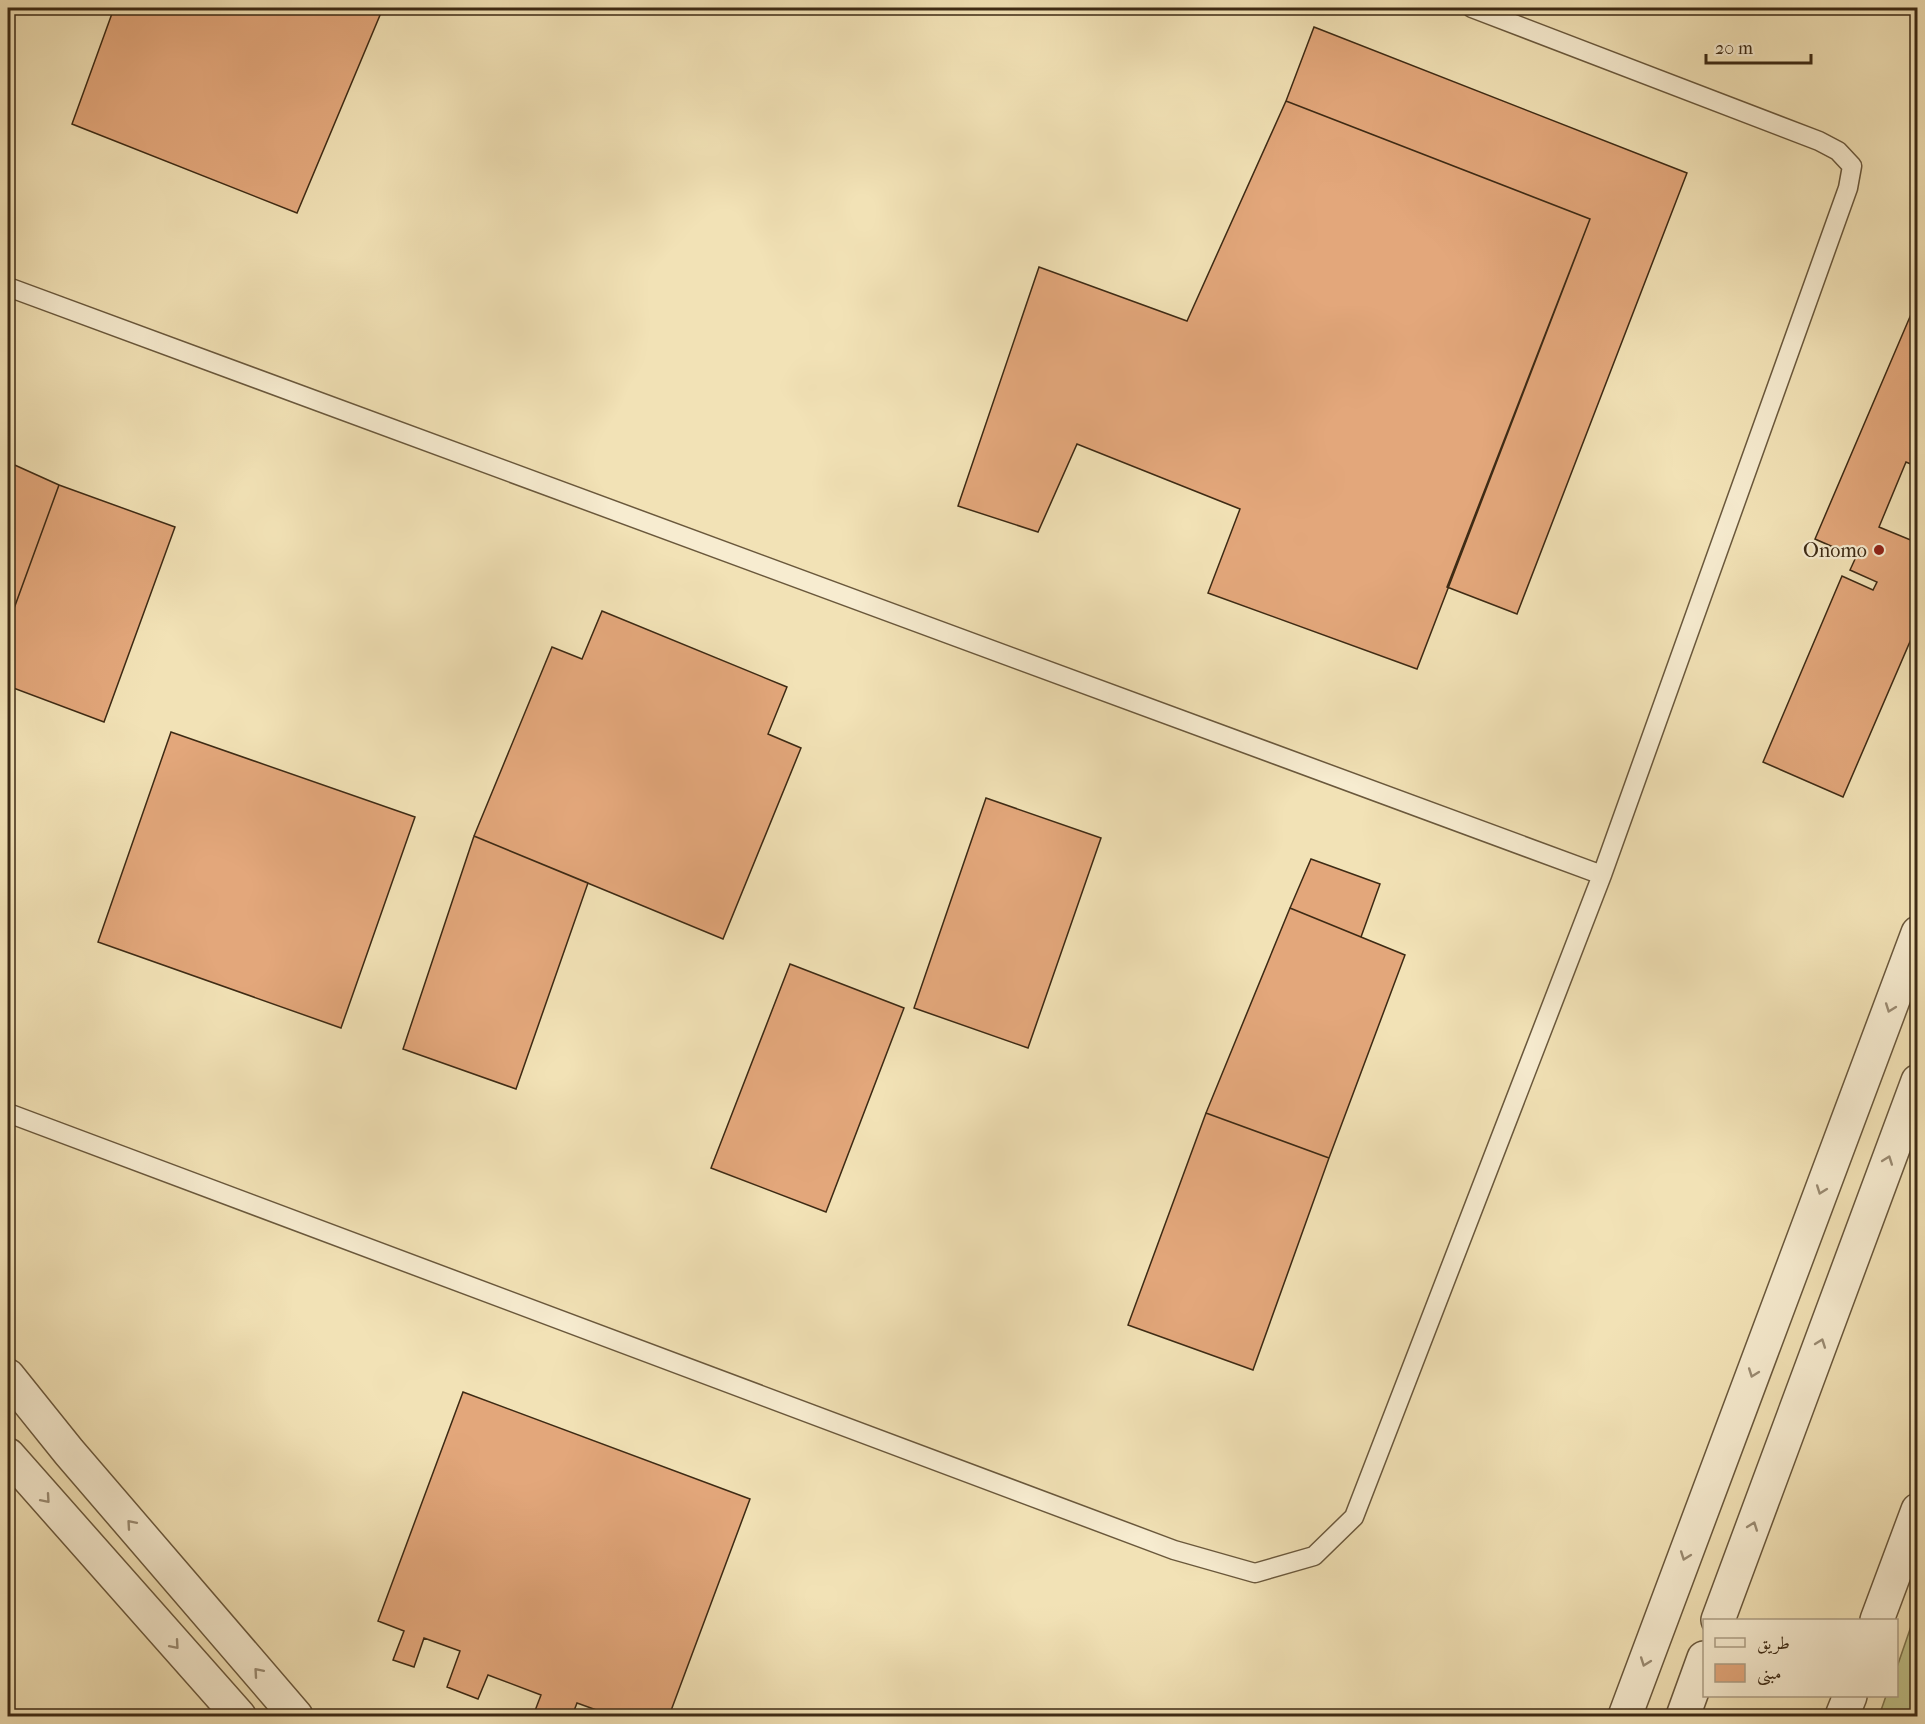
<svg xmlns="http://www.w3.org/2000/svg" width="1925" height="1724" font-family="'IM FELL French Canon',Amiri,serif">
	<rect width="100%" height="100%" fill="#f2e2b6"/>
	<filter id="stains"><feTurbulence type="fractalNoise" baseFrequency=".00333" numOctaves="4"/><feColorMatrix values="0 0 0 0 .2 0 0 0 0 .09 0 0 0 0 .02 0 0 0 .5 -.17"/></filter>
	<radialGradient id="worn" r=".72"><stop offset=".6" stop-color="#630" stop-opacity="0"/><stop offset="1" stop-color="#630" stop-opacity=".3"/></radialGradient>
	<!-- green -->
	<path fill="#c0c289" stroke="#7e764e" stroke-width="1.5" d="M1917 1609V1716H1879L1886 1696H1896L1897 1667Z"/>
	<!-- building -->
	<path fill="#e3a77b" stroke="#3d2a14" stroke-width="1.5" d="M114 8H383L297 213 72 124Z
		M1314 27 1687 173 1517 614 1447 587 1590 219 1286 101Z
		M1286 101 1590 219 1417 669 1208 593 1240 509 1077 444 1038 532 958 506 1039 267 1187 321Z
		M1918 298V467L1906 462 1879 527 1918 543V623L1843 797 1763 762 1842 576 1873 590 1877 582 1850 570 1856 557 1815 539Z
		M8 462 59 485 8 625Z
		M59 485 175 527 104 722 8 686V625Z
		M602 611 787 687 768 734 801 748 723 939 474 836 552 647 582 659Z
		M171 732 415 817 341 1028 98 942Z
		M986 798 1101 838 1028 1048 914 1008Z
		M474 836 588 883 516 1089 403 1049Z
		M1311 859 1380 884 1361 937 1290 908Z
		M1290 908 1405 955 1329 1158 1206 1113Z
		M790 964 904 1008 826 1212 711 1168Z
		M1206 1113 1329 1158 1253 1370 1128 1325Z
		M463 1392 750 1499 669 1716H613L577 1703 572 1716H533L541 1695 488 1675 478 1699 447 1687 460 1651 424 1638 414 1667 393 1660 404 1631 378 1621Z"/>
	<g fill="none" stroke-linecap="round" stroke-linejoin="round">
		<!-- service casing -->
		<g stroke="#6a583c" stroke-width="21">
			<path id="service" d="M8 287 1602 875
				M8 1113 1174 1550 1255 1573 1314 1556 1354 1517 1602 875 1848 188 1852 166 1838 151 1819 141 1472 8"/>
		</g>
		<!-- minor casing -->
		<g stroke="#6a583c" stroke-width="36">
			<path id="minor" d="M8 1376 69 1452 296 1716
				M8 1455 239 1716
				M1718 1620 1918 1081
				M1625 1716 1918 933
				M1683 1716 1704 1658"/>
		</g>
		<!-- tertiary casing -->
		<g stroke="#6a583c" stroke-width="36">
			<path id="tertiary" d="M1877 1620 1918 1510
				M1842 1716 1850 1696"/>
		</g>
		<!-- service -->
		<use href="#service" stroke="#f7ecd0" stroke-width="18"/>
		<!-- minor -->
		<use href="#minor" stroke="#f7ecd0" stroke-width="33"/>
		<!-- tertiary -->
		<use href="#tertiary" stroke="#f7ecd0" stroke-width="33"/>
	</g>
	<!-- one-way arrows -->
	<defs><path id="oneway-chevron" d="M-2-3.5L2.5 0L-2 3.5" fill="none" stroke-width="1.6" stroke-linecap="round" stroke-linejoin="round" transform="scale(1.5)"/></defs>
	<g stroke="#9a8b72">
		<use href="#oneway-chevron" transform="translate(1890 1008) rotate(110)"/>
		<use href="#oneway-chevron" transform="translate(1888 1160) rotate(-70)"/>
		<use href="#oneway-chevron" transform="translate(1821 1190) rotate(110)"/>
		<use href="#oneway-chevron" transform="translate(1821 1343) rotate(-70)"/>
		<use href="#oneway-chevron" transform="translate(1753 1373) rotate(110)"/>
		<use href="#oneway-chevron" transform="translate(46 1499) rotate(49)"/>
		<use href="#oneway-chevron" transform="translate(131 1524) rotate(-131)"/>
		<use href="#oneway-chevron" transform="translate(1753 1526) rotate(-70)"/>
		<use href="#oneway-chevron" transform="translate(1685 1556) rotate(110)"/>
		<use href="#oneway-chevron" transform="translate(175 1645) rotate(49)"/>
		<use href="#oneway-chevron" transform="translate(1645 1662) rotate(110)"/>
		<use href="#oneway-chevron" transform="translate(258 1672) rotate(-131)"/>
	</g>
	<!-- markers -->
	<circle fill="#8f2418" stroke="#f7ecd0" stroke-width="2" cx="1879" cy="550" r="6"/>
	<g text-anchor="middle" stroke-width="4.5" stroke-linejoin="round" paint-order="stroke">
		<!-- poi labels -->
		<g font-size="20" fill="#3d2a14" stroke="#f7ecd0" text-anchor="end">
			<text x="1867" y="557">Onomo</text>
		</g>
	</g>
	<!-- margin -->
	<rect width="1925" height="1724" fill="none" stroke="#f2e2b6" stroke-width="30"/>
	<rect x="9" y="9" width="1907" height="1706" fill="none" stroke="#3d2a14" stroke-width="3"/>
	<rect x="15" y="15" width="1895" height="1694" fill="none" stroke="#3d2a14" stroke-width="1.5"/>
	<!-- legend -->
	<rect x="1703" y="1619" width="195" height="78" fill="#f7ecd0" stroke="#ad9e85" stroke-width="1.5"/>
	<rect x="1715" y="1638" width="30" height="9" fill="#f7ecd0" stroke="#ad9e85" stroke-width="1.5"/>
	<text x="1757" y="1649" font-size="18" fill="#3d2a14">طريق</text>
	<rect x="1715" y="1664" width="30" height="18" fill="#e3a77b" stroke="#ad9e85" stroke-width="1.5"/>
	<text x="1757" y="1679" font-size="18" fill="#3d2a14">مبنى</text>
	<!-- scale -->
	<path d="M1706 54v9h105v-9" fill="none" stroke="#3d2a14" stroke-width="3"/>
	<text x="1715" y="54" font-size="18" fill="#3d2a14" stroke="#f7ecd0" stroke-width="4.5" paint-order="stroke">20 m</text>
	<rect width="100%" height="100%" filter="url(#stains)"/>
	<rect width="100%" height="100%" fill="url(#worn)"/>
</svg>
